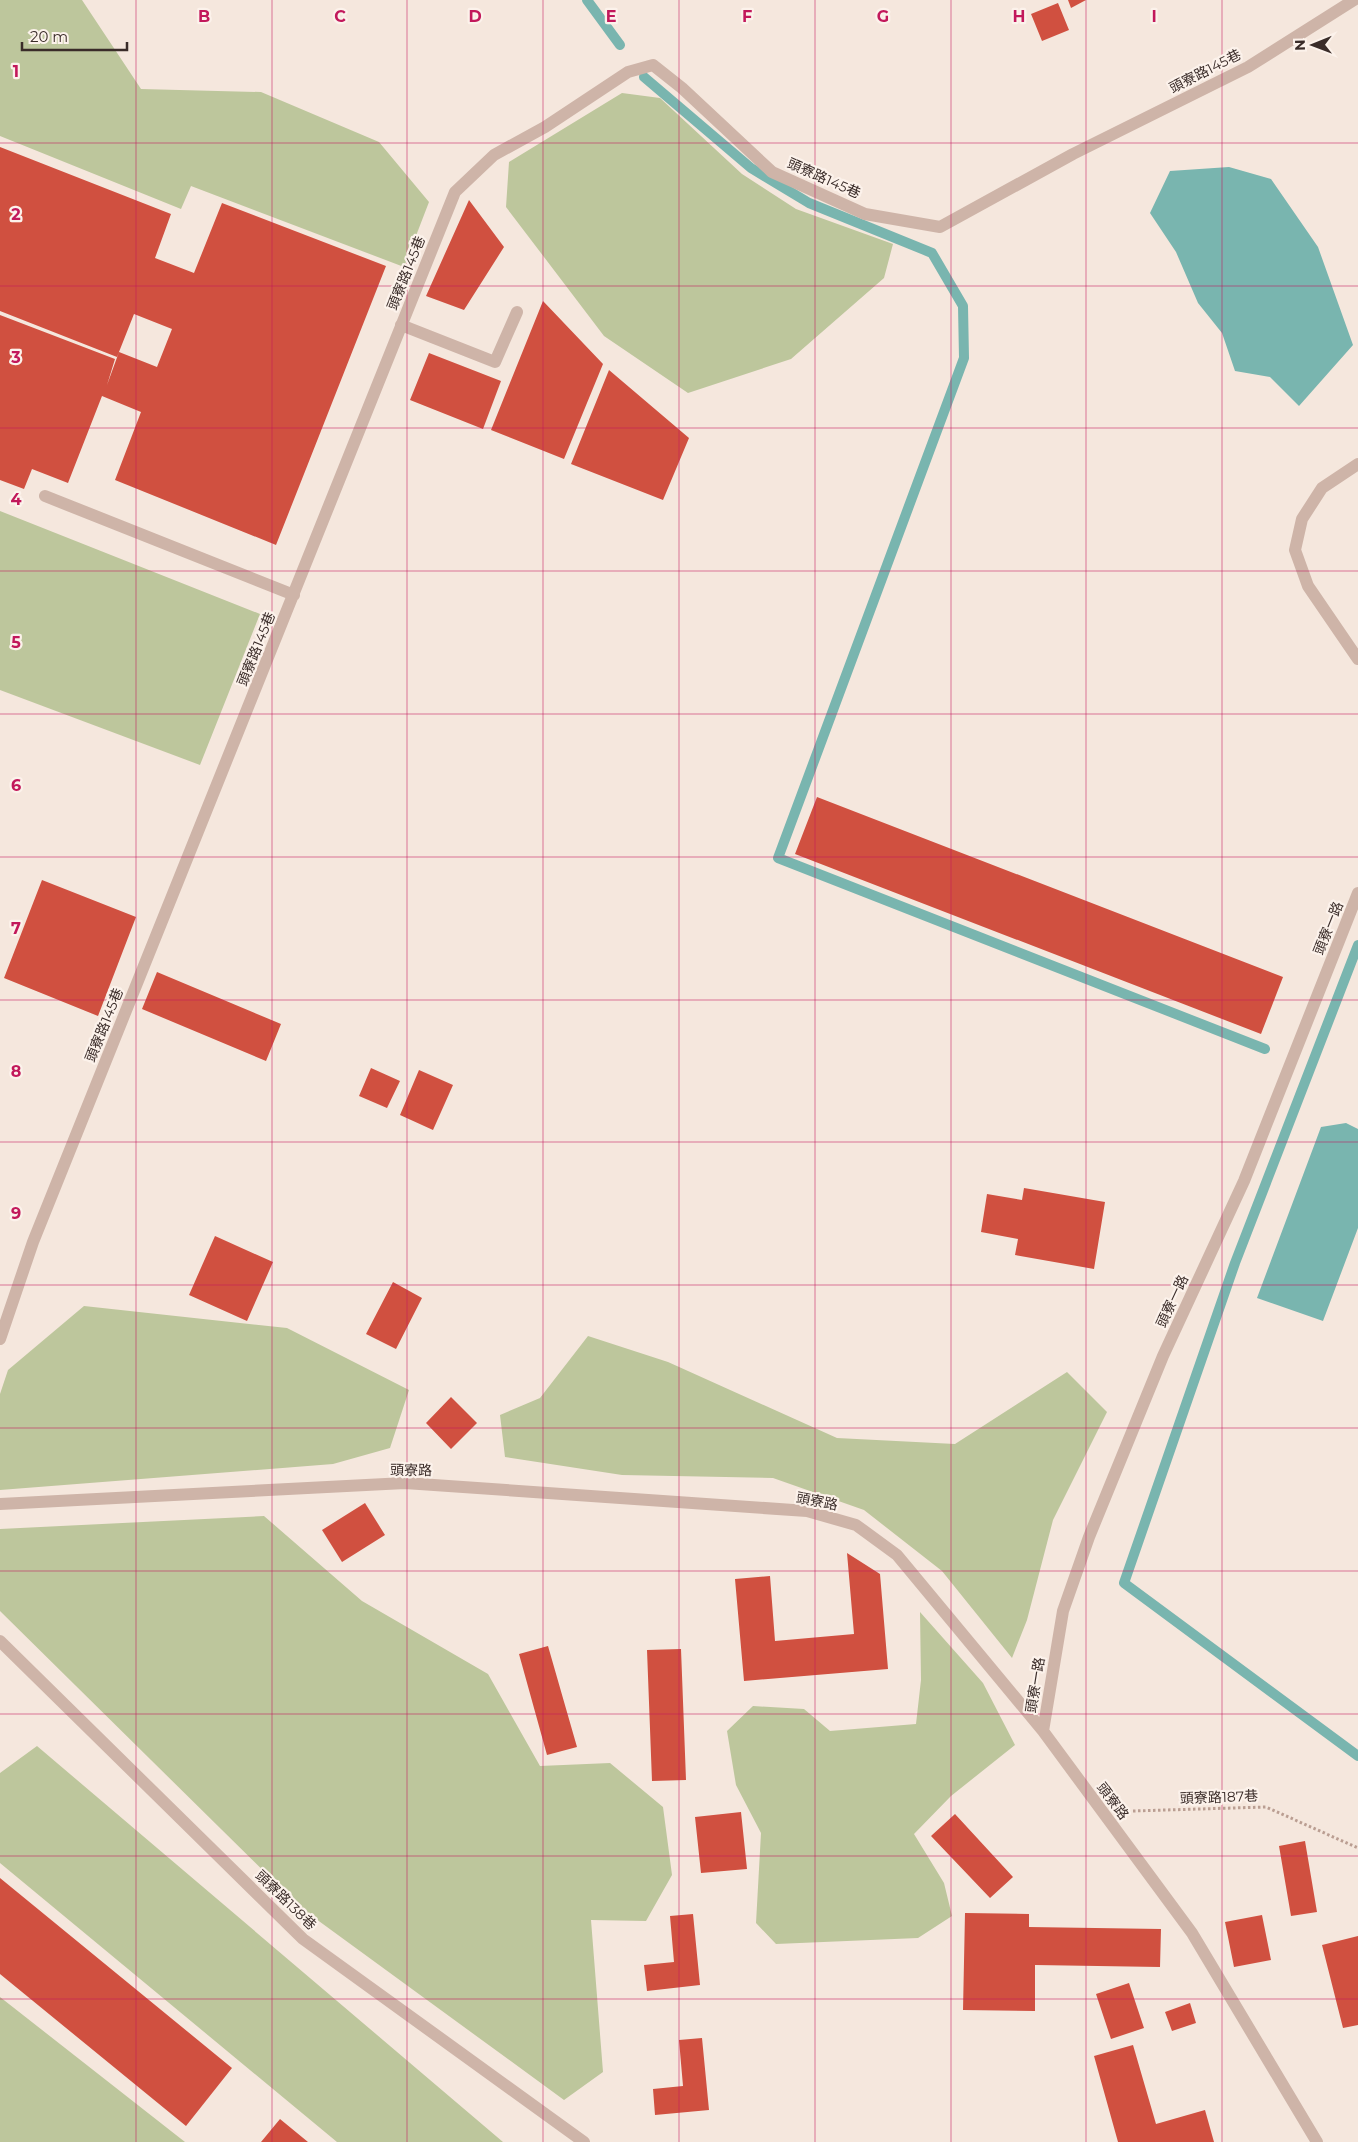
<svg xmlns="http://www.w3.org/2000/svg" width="1358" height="2142" font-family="Montserrat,'Noto Sans TC',sans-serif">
	<rect width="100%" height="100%" fill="#f5e7dd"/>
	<!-- green -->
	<path fill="#bdc69c" d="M0 0H82L141 89 261 92 379 142 429 202 404 267 191 186 181 209 0 136Z
		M622 93 660 98 742 174 796 209 893 244 884 278 791 359 688 393 604 336 506 207 509 162Z
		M0 511 260 614 200 765 0 690Z
		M84 1306 287 1328 409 1390 390 1448 333 1464 0 1490V1394L8 1370Z
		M588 1336 668 1362 837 1438 955 1444 1067 1372 1107 1412 1053 1520 1027 1620 1012 1658 942 1571 864 1510 773 1478 622 1475 505 1457 500 1415 540 1398Z
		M264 1516 362 1601 488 1674 540 1766 610 1763 663 1807 672 1875 646 1921 591 1920 603 2072 564 2100 301 1908 0 1611V1529Z
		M920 1612 983 1683 1015 1745 951 1796 914 1834 944 1883 952 1916 918 1938 776 1944 756 1923 761 1833 736 1785 727 1731 753 1706 804 1709 830 1731 916 1724 921 1680Z
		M37 1746 503 2142H337L0 1863V1773Z
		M0 1997 185 2142H0Z"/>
	<!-- water -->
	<path fill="#79b5af" d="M1229 167 1271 179 1318 247 1353 345 1299 406 1270 377 1235 371 1222 333 1198 303 1176 252 1150 213 1170 171Z
		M1346 1123 1358 1129V1228L1323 1321 1257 1298 1321 1127Z"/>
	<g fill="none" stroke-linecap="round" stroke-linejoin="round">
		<!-- stream -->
		<path stroke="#79b5af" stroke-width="10" d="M587 0 620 45
			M644 77 751 168 809 203 932 253 963 306 964 358 778 858 1265 1049
			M1358 945 1235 1263 1124 1583 1358 1756"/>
	</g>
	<!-- building -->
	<path fill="#d05040" d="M1068 0H1086L1071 8Z
		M1058 3 1069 30 1042 41 1031 14Z
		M0 147 171 214 155 258 194 273 222 203 386 266 276 545 115 480 141 412 102 396 68 483 32 469 24 489 0 480V315L115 359 107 385 119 352 157 367 172 329 134 314 117 357 0 311Z
		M469 200 504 247 464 310 426 296Z
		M543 301 603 364 564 459 491 430Z
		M429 353 501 381 483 429 410 400Z
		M609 370 689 438 663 500 571 464Z
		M817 797 1283 977 1261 1034 795 854Z
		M42 880 136 917 98 1016 4 978Z
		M157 972 281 1024 266 1061 142 1009Z
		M371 1068 400 1081 387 1108 359 1096Z
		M419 1070 453 1085 433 1130 400 1115Z
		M1024 1188 1105 1202 1094 1269 1015 1255 1018 1239 981 1232 987 1194 1022 1200Z
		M215 1236 273 1262 247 1321 189 1295Z
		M393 1282 422 1298 396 1349 366 1334Z
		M451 1397 477 1423 451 1449 426 1423Z
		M365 1503 385 1535 342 1562 322 1530Z
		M847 1553 880 1574 888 1669 744 1681 735 1579 770 1576 775 1641 854 1634Z
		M548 1646 577 1747 547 1755 519 1654Z
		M681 1649 686 1780 652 1781 647 1650Z
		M741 1812 747 1869 701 1873 695 1817Z
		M955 1814 1013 1877 990 1898 931 1836Z
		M1305 1841 1317 1912 1291 1916 1279 1846Z
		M0 1878 232 2068 186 2126 0 1974Z
		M965 1913 1029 1914V1927L1161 1929 1160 1967 1035 1965V2011L963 2010Z
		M693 1914 700 1985 647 1991 644 1965 674 1962 670 1916Z
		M1262 1915 1271 1960 1234 1967 1225 1922Z
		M1358 1936V2025L1343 2028 1322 1945Z
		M1129 1983 1144 2028 1111 2039 1096 1994Z
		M1190 2003 1196 2023 1172 2031 1165 2012Z
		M702 2038 709 2110 655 2115 653 2089 683 2086 679 2040Z
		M1133 2045 1156 2124 1205 2110 1214 2142H1118L1094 2056Z
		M280 2119 308 2142H261Z"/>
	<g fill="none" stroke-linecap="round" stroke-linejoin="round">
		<!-- path -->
		<path stroke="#ba9e92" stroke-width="3" stroke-dasharray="2.5 2.5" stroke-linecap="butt" d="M1133 1811 1266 1807 1358 1848"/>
		<!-- minor -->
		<path stroke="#ceb4a8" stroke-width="12" d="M401 325 495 362 517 312
			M1358 464 1322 488 1302 519 1295 550 1308 586 1358 659
			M45 496 294 595
			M0 1339 33 1242 455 192 494 155 545 127 628 72 653 65 682 88 772 172 865 214 940 227 1073 154 1248 67 1354 0
			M0 1504 405 1483 807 1511 856 1525 897 1555 1043 1731 1192 1933 1317 2142
			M0 1641 303 1939 584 2142
			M1043 1731 1063 1611 1089 1537 1163 1356 1244 1181 1358 893"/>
	</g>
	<!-- grid -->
	<path fill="none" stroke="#c2185b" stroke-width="1" stroke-opacity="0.55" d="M136 0V2142M272 0V2142M407 0V2142M543 0V2142M679 0V2142M815 0V2142M951 0V2142M1086 0V2142M1222 0V2142M0 143H1358M0 286H1358M0 428H1358M0 571H1358M0 714H1358M0 857H1358M0 1000H1358M0 1142H1358M0 1285H1358M0 1428H1358M0 1571H1358M0 1714H1358M0 1856H1358M0 1999H1358"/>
	<g text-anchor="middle" stroke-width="4.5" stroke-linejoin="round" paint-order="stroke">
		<!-- street labels -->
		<g font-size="14" fill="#3a2c29" stroke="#fcf2eb">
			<text transform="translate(1205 71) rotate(-27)" y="5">頭寮路145巷</text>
			<text transform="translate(824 178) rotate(24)" y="5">頭寮路145巷</text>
			<text transform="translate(406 273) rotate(-68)" y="5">頭寮路145巷</text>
			<text transform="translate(256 649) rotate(-68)" y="5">頭寮路145巷</text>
			<text transform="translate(1328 928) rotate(-68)" y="5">頭寮一路</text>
			<text transform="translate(104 1025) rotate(-68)" y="5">頭寮路145巷</text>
			<text transform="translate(1172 1301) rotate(-65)" y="5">頭寮一路</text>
			<text transform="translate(411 1470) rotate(1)" y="5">頭寮路</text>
			<text transform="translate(817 1501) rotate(11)" y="5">頭寮路</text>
			<text transform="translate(1035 1685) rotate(-81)" y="5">頭寮一路</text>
			<text transform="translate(1219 1797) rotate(-2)" y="5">頭寮路187巷</text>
			<text transform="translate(1113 1801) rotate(53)" y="5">頭寮路</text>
			<text transform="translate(286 1900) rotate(44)" y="5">頭寮路138巷</text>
		</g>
	</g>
	<g font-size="16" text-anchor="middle" font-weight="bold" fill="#c2185b" stroke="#fcf2eb" stroke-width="4.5" stroke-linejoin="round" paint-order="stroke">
		<text x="204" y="22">B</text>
		<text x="340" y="22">C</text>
		<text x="475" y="22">D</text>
		<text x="611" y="22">E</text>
		<text x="747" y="22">F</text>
		<text x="883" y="22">G</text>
		<text x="1019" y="22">H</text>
		<text x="1154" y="22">I</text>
		<text x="16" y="77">1</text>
		<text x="16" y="220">2</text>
		<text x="16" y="363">3</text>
		<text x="16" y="505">4</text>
		<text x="16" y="648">5</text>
		<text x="16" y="791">6</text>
		<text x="16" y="934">7</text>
		<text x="16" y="1077">8</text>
		<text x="16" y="1219">9</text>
	</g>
	<!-- north arrow -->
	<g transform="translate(1313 45) rotate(269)" stroke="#fcf2eb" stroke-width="4" paint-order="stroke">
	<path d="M0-4L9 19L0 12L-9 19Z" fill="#3a2c29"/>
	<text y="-8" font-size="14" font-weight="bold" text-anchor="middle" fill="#3a2c29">N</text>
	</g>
	<!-- scale -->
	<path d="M22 42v8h105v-8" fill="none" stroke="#3a2c29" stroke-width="2.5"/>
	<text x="30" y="42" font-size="15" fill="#3a2c29" stroke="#fcf2eb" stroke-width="4" paint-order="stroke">20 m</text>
</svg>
